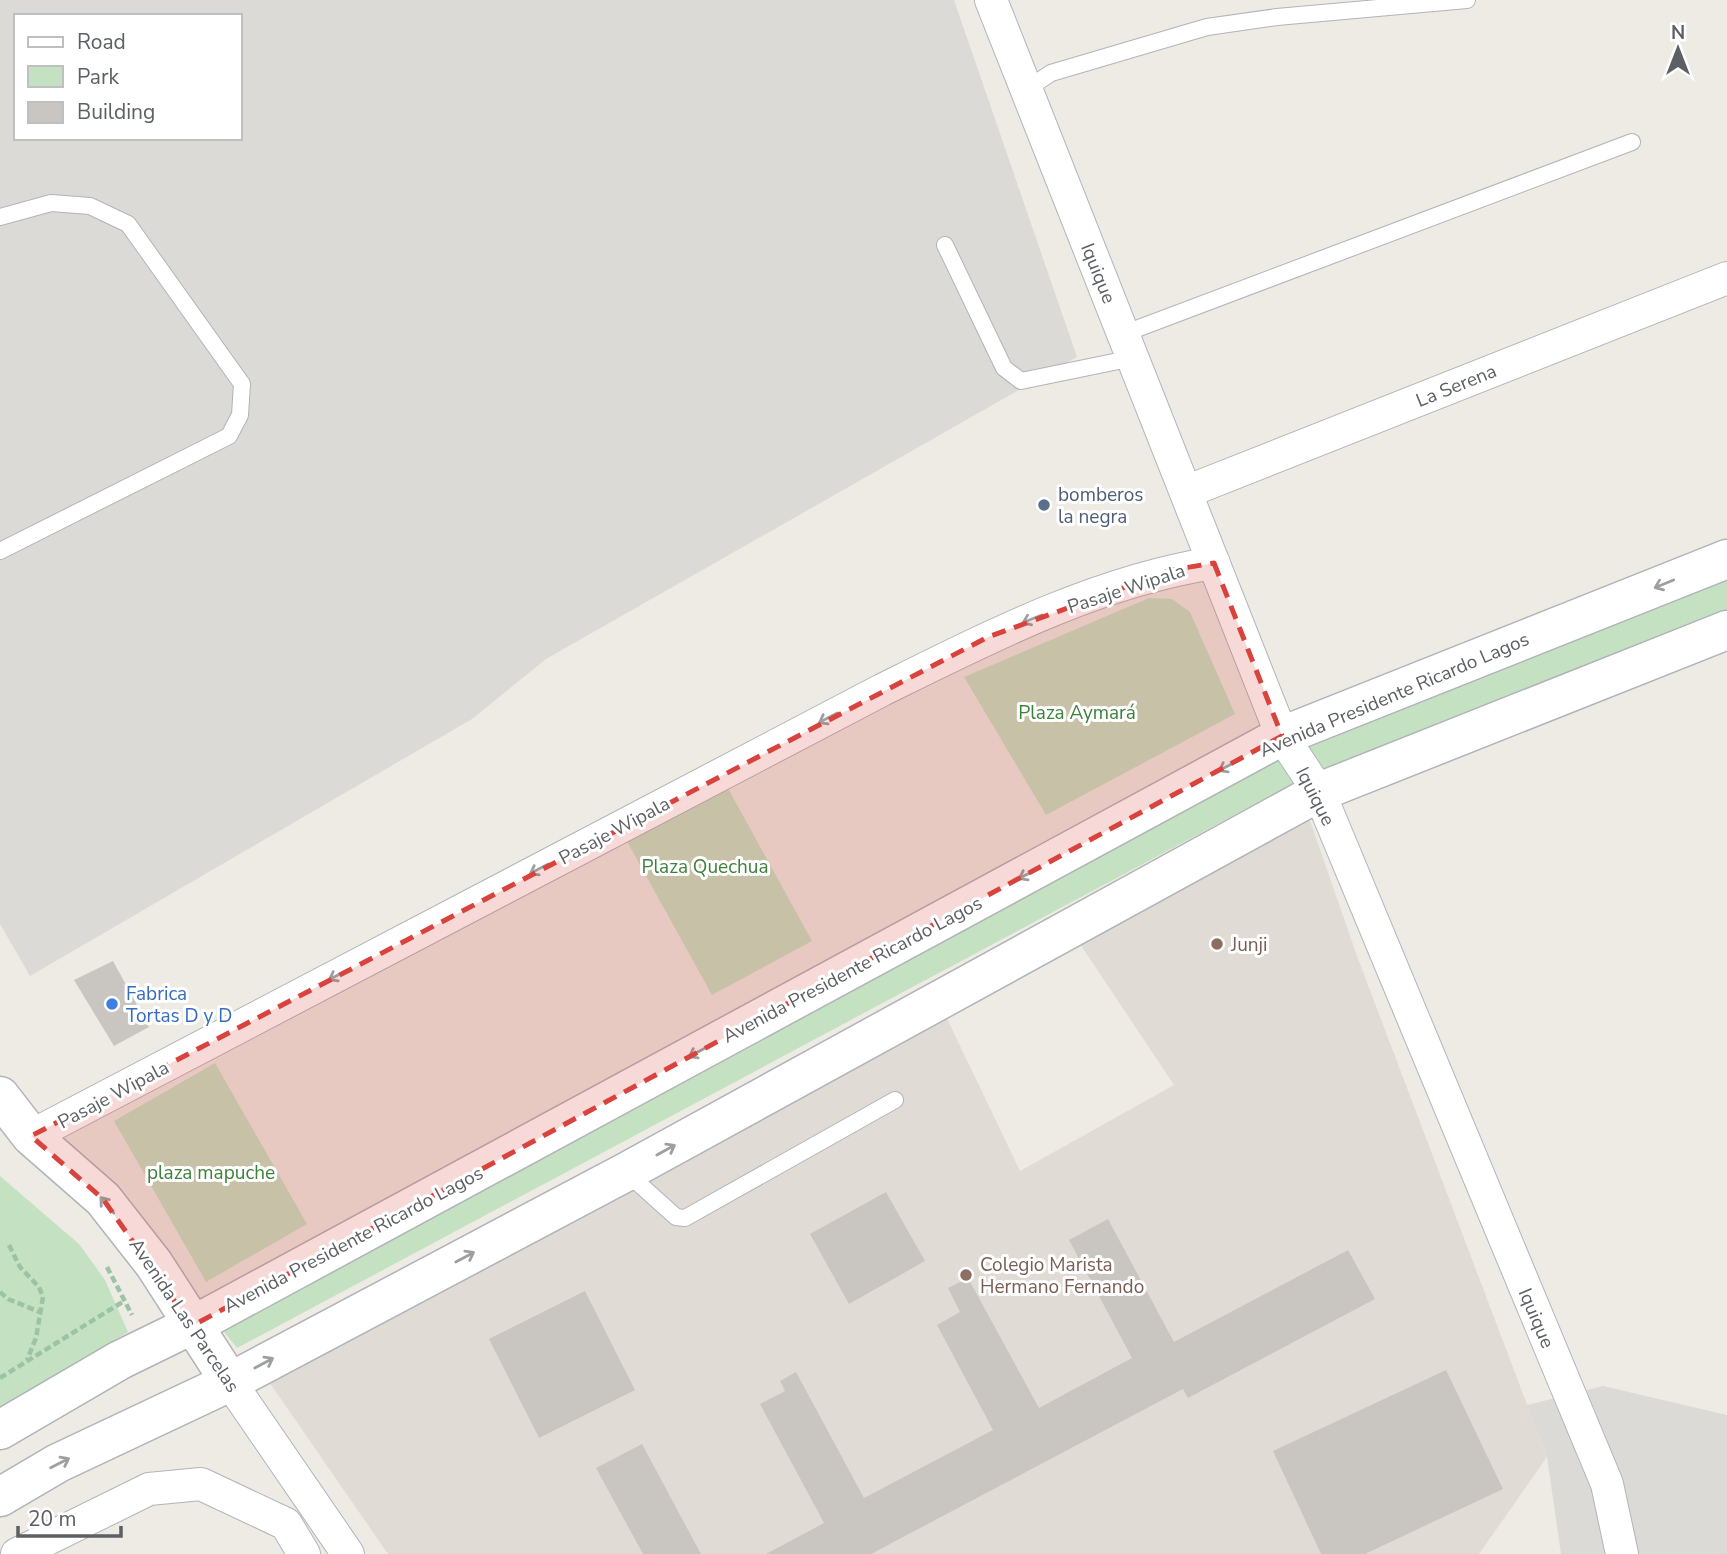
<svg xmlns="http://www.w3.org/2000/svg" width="1727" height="1554" font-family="'Nunito Sans',sans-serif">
	<rect width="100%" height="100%" fill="#edebe4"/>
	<!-- industrial -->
	<path fill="#dcdad6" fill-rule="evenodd" d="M0 0H954L1077 357 546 659 472 719 30 976 0 924ZM16 16H240V138H16Z
		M1603 1386 1727 1415V1554H1561L1547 1457 1527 1405Z"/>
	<!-- education -->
	<path fill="#e0dcd5" d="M1307 812 1357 956 1547 1457 1479 1554H388L267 1379 940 1004 1020 1171 1174 1085 1072 932Z"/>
	<!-- green -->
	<path fill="#c4e2c2" d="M1727 572V610L1313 773 237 1348 221 1328 1287 745Z
		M1149 598 1172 599 1190 612 1235 714 1046 815 964 677Z
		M724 781 812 941 712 995 624 836Z
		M215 1063 307 1224 206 1282 114 1121Z
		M0 1176 79 1244 105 1280 128 1332 0 1408Z"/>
	<!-- building -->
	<path fill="#c9c5c0" d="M113 961 149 1027 114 1046 74 980Z
		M886 1192 925 1261 849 1304 810 1234Z
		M1108 1219 1174 1342 1348 1250 1375 1299 1188 1398 1183 1389 871 1554H766L824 1523 760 1404 785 1391 780 1381 796 1372 864 1498 993 1430 937 1325 960 1312 948 1288 968 1278 1039 1408 1132 1358 1069 1240Z
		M585 1291 635 1390 539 1438 489 1339Z
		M1446 1370 1503 1489 1365 1554H1321L1273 1451Z
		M642 1444 701 1554H643L596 1468Z"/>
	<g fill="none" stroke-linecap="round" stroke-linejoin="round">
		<!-- lane casing -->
		<g stroke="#b1b4b8" stroke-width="18">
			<path id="lane" d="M1027 89 1051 73 1207 27 1277 17 1467 0
				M0 217 51 203 90 206 128 224 242 384 240 415 229 436 0 551
				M945 245 1004 368 1021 381 1133 358
				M1123 334 1632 142
				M627 1173 676 1217 685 1218 895 1100"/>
		</g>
		<!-- street casing -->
		<g stroke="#b1b4b8" stroke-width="34">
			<path id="street" d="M991 0 1282 736 1319 792 1607 1484 1622 1554
				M1186 492 1727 278
				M31 1136 882 690C987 638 1097 581 1214 563
				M230 1382 348 1554
				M17 1554 149 1489 201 1484 286 1524 304 1554"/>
		</g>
		<!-- secondary casing -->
		<g stroke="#b0b3b8" stroke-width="41">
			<path id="secondary" d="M0 1096 31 1136 103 1199 154 1264 230 1382
				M0 1430 120 1360 212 1315 1282 736 1727 559
				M0 1497 58 1463 230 1382 626 1172 1319 792 1727 630"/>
		</g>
		<!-- path -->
		<path stroke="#9cc3a5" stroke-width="4.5" stroke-dasharray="7 3.5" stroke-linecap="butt" d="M9 1245 20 1267 39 1287 43 1297 36 1338 27 1360
			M107 1267 132 1315
			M0 1292 8 1299 42 1313
			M0 1378 124 1301"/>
		<!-- lane -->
		<use href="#lane" stroke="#fff" stroke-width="16"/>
		<!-- street -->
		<use href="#street" stroke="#fff" stroke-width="32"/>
		<!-- secondary -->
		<use href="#secondary" stroke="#fff" stroke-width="38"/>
	</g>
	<!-- one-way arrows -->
	<defs><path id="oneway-shaft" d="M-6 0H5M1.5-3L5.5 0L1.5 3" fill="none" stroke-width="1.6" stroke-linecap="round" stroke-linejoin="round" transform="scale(1.75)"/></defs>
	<g stroke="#9d9fa1">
		<use href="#oneway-shaft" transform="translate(1664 584) rotate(158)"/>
		<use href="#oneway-shaft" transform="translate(1032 619) rotate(158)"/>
		<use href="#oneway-shaft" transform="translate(828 718) rotate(152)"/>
		<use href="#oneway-shaft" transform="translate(1228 766) rotate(152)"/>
		<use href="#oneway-shaft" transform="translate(539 869) rotate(152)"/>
		<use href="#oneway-shaft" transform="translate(1028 874) rotate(152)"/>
		<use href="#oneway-shaft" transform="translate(338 975) rotate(152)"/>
		<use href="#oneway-shaft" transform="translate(698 1052) rotate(152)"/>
		<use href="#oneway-shaft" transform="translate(666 1150) rotate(-29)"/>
		<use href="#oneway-shaft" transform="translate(107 1205) rotate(-130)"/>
		<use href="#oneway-shaft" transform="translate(465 1257) rotate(-28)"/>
		<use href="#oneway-shaft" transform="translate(264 1363) rotate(-28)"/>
		<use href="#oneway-shaft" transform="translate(60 1463) rotate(-27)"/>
	</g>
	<!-- marked area -->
	<path fill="#d9433e" fill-opacity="0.2" stroke="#d9433e" stroke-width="5" stroke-dasharray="14 9" stroke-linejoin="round" d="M1214 563 1282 736 192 1326 103 1199 31 1136 988 637 1172 570Z"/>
	<!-- markers -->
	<circle fill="#5c6f8a" stroke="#fff" stroke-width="2.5" cx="1044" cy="505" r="7"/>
	<g fill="#8d6e63" stroke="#fff" stroke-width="2.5">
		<circle cx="1217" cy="944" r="7"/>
		<circle cx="966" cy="1275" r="7"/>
	</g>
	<circle fill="#3f7fe0" stroke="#fff" stroke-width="2.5" cx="112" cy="1004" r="7"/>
	<g text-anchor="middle" stroke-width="6" stroke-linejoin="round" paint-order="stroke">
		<!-- street labels -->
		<g font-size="19" fill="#5c5f63" stroke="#fff">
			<text transform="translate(1099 273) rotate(68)" y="7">Iquique</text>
			<text transform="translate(1456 385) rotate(-22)" y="7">La Serena</text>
			<text transform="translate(1126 588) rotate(-18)" y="7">Pasaje Wipala</text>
			<text transform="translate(1394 694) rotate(-23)" y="7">Avenida Presidente Ricardo Lagos</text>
			<text transform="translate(1316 796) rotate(63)" y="7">Iquique</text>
			<text transform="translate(614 830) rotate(-28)" y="7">Pasaje Wipala</text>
			<text transform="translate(852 969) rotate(-28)" y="7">Avenida Presidente Ricardo Lagos</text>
			<text transform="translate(113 1094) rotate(-28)" y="7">Pasaje Wipala</text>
			<text transform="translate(353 1239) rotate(-28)" y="7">Avenida Presidente Ricardo Lagos</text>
			<text transform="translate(185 1315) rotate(56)" y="7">Avenida Las Parcelas</text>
			<text transform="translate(1537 1318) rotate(67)" y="7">Iquique</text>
		</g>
		<!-- service labels -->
		<g font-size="19" fill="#4e5e75" stroke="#fff" text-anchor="start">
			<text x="1058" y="501">bomberos<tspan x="1058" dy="22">la negra</tspan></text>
		</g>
		<!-- park labels -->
		<g font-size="19" fill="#3d813d" stroke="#fff">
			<text x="1077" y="719">Plaza Aymará</text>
			<text x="705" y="873">Plaza Quechua</text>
			<text x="211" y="1179">plaza mapuche</text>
		</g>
		<!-- education labels -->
		<g font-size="19" fill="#785e54" stroke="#fff" text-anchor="start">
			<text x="1231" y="951">Junji</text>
			<text x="980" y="1271">Colegio Marista<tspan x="980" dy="22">Hermano Fernando</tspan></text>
		</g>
		<!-- shop labels -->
		<g font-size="19" fill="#366cbe" stroke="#fff" text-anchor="start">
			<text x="126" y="1000">Fabrica<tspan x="126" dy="22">Tortas D y D</tspan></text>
		</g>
	</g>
	<!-- legend -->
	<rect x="14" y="14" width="228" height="126" fill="#ffffff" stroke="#bebfc1" stroke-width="2"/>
	<rect x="28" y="37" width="35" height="10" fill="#ffffff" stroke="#bebfc1" stroke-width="2"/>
	<text x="77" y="49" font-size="21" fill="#5c5f63">Road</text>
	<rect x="28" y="66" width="35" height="21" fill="#c4e2c2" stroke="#bebfc1" stroke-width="2"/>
	<text x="77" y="84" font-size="21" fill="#5c5f63">Park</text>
	<rect x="28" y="102" width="35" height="21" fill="#c9c5c0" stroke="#bebfc1" stroke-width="2"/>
	<text x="77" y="119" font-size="21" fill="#5c5f63">Building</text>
	<!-- north arrow -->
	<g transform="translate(1678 49)" stroke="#ffffff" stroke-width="5" paint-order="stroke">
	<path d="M0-5L12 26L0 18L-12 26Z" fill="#5c5f63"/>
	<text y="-10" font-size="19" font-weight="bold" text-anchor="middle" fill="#5c5f63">N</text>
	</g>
	<!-- scale -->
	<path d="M18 1526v10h103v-10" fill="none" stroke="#5c5f63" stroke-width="3.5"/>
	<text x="28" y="1526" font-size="21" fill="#5c5f63" stroke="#ffffff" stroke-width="5" paint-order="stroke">20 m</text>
</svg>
